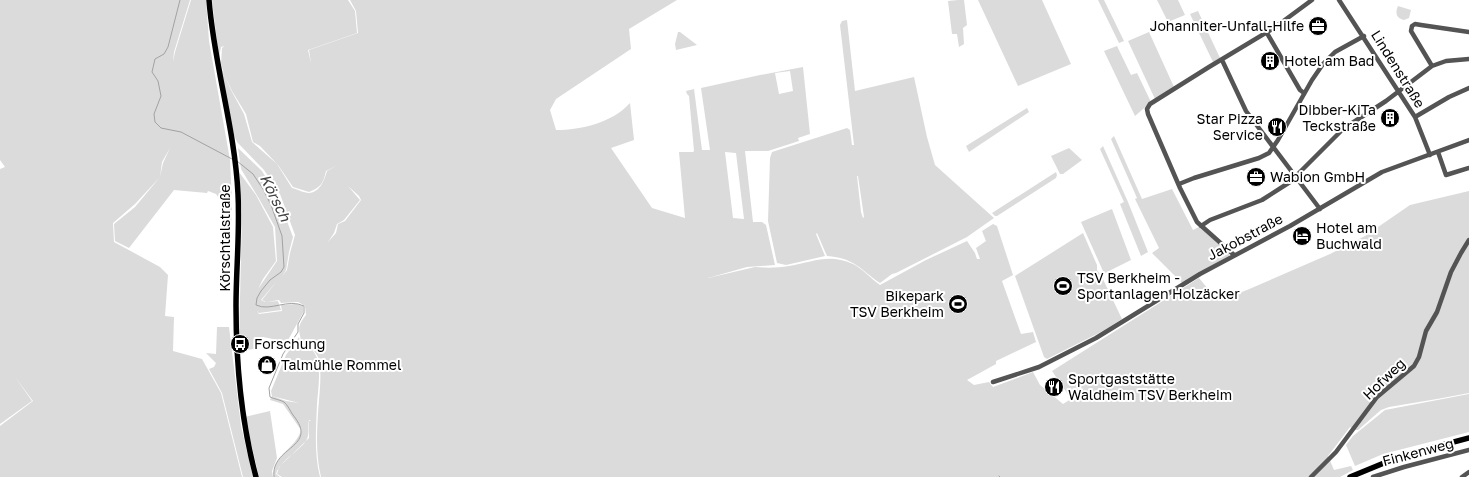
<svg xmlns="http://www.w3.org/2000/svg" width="1469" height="477" font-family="'Golos Text',sans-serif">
	<rect width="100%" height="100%" fill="#fff"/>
	<!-- green -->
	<path fill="#dbdbdb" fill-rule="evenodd" d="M0 0H190L174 52 173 62 175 52 191 0H206L209 41 230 160 232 202 230 259 229 264 223 263 225 207 216 194 208 191 207 193 174 190 129 248 115 241 114 224 135 207 160 177 163 163 170 148 162 162 160 177 135 204 113 223 114 242 160 267 168 275 165 316 174 317 173 351 202 359 221 393 242 477H0V426L33 401 15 377 32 401 0 424V169L5 167 0 160Z
		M212 0H348L355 11 357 33 308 50 311 63 309 50 358 33 356 11 350 0H677L629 29 631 49 556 99 550 110 556 130C581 130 612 123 630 103L634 140 611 148 652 208 685 218 679 152H693L694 151 689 96 687 94 686 91 694 89 702 150H710L701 88 760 75 803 67 810 134 798 138 799 141 768 151H745L753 222H762L766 225 775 265 747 267 708 278 755 267C765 268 778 268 789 266 813 262 829 253 853 264 863 269 870 278 880 285L926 260 967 241 975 253 977 259H980L976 248 986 241 982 231 993 224 997 226 1013 275 1002 281 1021 334 1033 332 1036 342 996 361V364L967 380 974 385 989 382 993 387 1033 372 1040 385 1063 404 1071 399 1052 371 1199 278 1218 301 1247 290 1330 254 1365 236 1410 205 1469 191V393L1437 399 1389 407 1381 410 1358 430H1355L1350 427 1328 456 1334 470 1351 466 1353 470 1340 477H321C315 452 317 426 319 400 320 388 322 369 318 357 314 349 308 345 301 340 298 328 298 325 306 315L305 306 298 302 281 303 279 300 266 302 262 300 277 281 261 300 265 302 278 301 281 310 259 313 257 311 259 314 282 311 281 305 297 304 303 306V313L287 342 263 337 255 349 244 350V342H239L242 213 239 172 256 195 273 227 276 261 263 279 258 289 277 261 275 227 258 197 241 169 238 148 262 171 277 195 293 237 289 252 286 270 283 275 287 270 290 253 295 235 280 194 264 170 237 142 234 135 220 65 224 74 221 64 222 48 224 46 221 47 219 58ZM790 71 793 91 779 94 775 73ZM224 74 232 91 246 114 253 142 260 146 278 165 293 187 309 192C321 187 323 184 326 171L338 165 327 171C324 181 320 192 309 193 304 193 297 189 292 188L277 164 252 142 244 114 231 90ZM725 152 736 153 744 219 733 218ZM348 186 359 196 361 200 345 221 338 224 336 233 328 242 323 267 328 242 334 233 337 224 344 220 360 200Z
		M958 0H964L967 25 963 28 964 44 959 47 957 34H952L948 1Z
		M978 0H1042L1071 64 1018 86Z
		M1098 0H1104L1124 41 1119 43Z
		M1157 0H1178L1185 15 1168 22Z
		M1398 6 1411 10 1409 18 1404 20C1396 18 1395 13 1398 6Z
		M1198 11 1220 58 1213 62 1190 14Z
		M847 20 855 91 914 77 927 137 935 165 994 218 967 237 896 273 892 274 880 283C860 269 854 258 827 256L817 233 816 234 825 256 786 265 777 263 768 221 770 158 772 152 847 128 850 130 852 145H854L840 25 842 21ZM857 176H858L864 217 863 218 861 212Z
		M678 32H680L697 45 676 50 675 44Z
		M1149 32 1174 87 1155 99 1128 41Z
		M1117 46 1131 75 1137 73 1151 102 1135 116 1104 51Z
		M1027 108 1029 112 969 152 966 146Z
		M1114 136 1142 199 1172 189 1193 230 1199 227 1229 253V256L1182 283 1152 253 1159 248 1135 199 1137 198 1111 139Z
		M1103 146 1128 202 1148 252 1141 256 1120 204 1124 202 1100 149Z
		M1069 148 1082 160 1063 174H1060L1051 156Z
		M1056 172 1057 175 1056 178 997 216H995L992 213Z
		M1112 209 1131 260 1105 273 1103 271 1081 222Z
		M1083 233 1097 265V270L1101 275 1122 319 1103 331 1047 359 1044 357 1015 276Z
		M217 327H229L241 426 253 477H243L222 393 209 369 214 367 216 363 206 353 216 354Z
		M299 337 300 341C307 346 314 349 317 358 321 370 318 391 317 404 316 428 314 454 320 477H282L277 474 279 467 309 438V421H311L309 420C308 424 309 431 308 436 305 449 281 458 276 474L280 477H274C271 456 296 449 301 430L283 404 270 400 272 396 286 401 299 403 272 396 271 391 286 355Z
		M1469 394V432L1383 454 1355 466 1346 445 1353 436 1385 410Z
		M270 411 277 458 272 471 273 477H259L245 417Z"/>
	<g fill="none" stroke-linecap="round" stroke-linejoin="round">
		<!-- stream -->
		<path stroke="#a2a2a2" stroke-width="1" d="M180 0 168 47 164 54 155 59 152 72 158 81 161 96 154 114 155 122 161 128 181 132 232 159
			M237 161 253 174 263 189 271 205 282 236 284 267 281 272 270 280 261 291 257 298 256 305C270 312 288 298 304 306V313L298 324V332L283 354 269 388 270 397C274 399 281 400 284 402 288 405 290 411 293 415 320 448 270 446 274 477
			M999 476 1000 477"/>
		<!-- minor -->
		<path stroke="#545454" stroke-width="4.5" d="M1339 0 1415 117 1430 155
			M1267 33 1300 90 1304 93
			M1222 60 1246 111 1320 209
			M1432 66 1411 31 1412 26 1415 24 1421 25 1469 32
			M1415 117 1449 97 1469 88
			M1438 152 1446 175 1469 168
			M1179 184 1194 178 1259 158 1269 153 1278 140 1312 80 1323 64 1335 52 1364 36
			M1201 226 1210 220 1262 200 1290 182 1343 129 1386 101 1432 66 1446 61 1469 59
			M1234 255 1197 222 1180 188 1148 114 1147 109 1150 104 1209 67 1274 28 1312 0
			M993 382 1039 367 1096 338 1200 274 1290 226 1382 172 1469 140
			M1311 477 1336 452 1377 397 1414 366 1419 357 1426 331 1437 312 1451 272 1461 253 1469 240
			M1373 477 1404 467 1469 450
			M1462 477 1469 472"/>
		<!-- major -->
		<path stroke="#000" stroke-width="5.5" d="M209 0C214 65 235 129 238 194 240 232 236 269 236 306 236 364 241 421 256 477
			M1350 477 1401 456 1469 438"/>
	</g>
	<!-- icons -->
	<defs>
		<g id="office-disc" transform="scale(1)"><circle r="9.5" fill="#000" stroke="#fff"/><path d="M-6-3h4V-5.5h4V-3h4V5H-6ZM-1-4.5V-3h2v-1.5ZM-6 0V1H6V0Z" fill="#fff"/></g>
		<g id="building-disc" transform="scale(1)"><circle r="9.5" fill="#000" stroke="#fff"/><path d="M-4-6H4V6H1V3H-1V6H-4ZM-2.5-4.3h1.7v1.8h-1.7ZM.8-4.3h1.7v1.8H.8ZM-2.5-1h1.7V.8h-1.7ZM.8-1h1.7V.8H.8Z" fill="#fff"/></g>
		<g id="restaurant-disc" transform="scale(1)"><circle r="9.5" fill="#000" stroke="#fff"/><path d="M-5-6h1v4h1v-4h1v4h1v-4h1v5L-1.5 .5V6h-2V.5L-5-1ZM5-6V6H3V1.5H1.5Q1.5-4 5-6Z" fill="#fff"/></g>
		<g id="hotel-disc" transform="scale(1)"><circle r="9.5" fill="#000" stroke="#fff"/><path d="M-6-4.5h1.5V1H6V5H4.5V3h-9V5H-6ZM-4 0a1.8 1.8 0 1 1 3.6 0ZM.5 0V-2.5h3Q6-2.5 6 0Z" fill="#fff"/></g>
		<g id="stadium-disc" transform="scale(1)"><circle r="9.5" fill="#000" stroke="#fff"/><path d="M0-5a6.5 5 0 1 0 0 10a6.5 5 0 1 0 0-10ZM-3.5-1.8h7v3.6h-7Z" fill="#fff"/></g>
		<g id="bus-disc" transform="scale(1)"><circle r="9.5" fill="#000" stroke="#fff"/><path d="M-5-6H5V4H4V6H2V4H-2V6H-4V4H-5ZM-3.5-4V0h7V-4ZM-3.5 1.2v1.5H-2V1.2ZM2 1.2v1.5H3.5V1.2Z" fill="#fff"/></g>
		<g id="shop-disc" transform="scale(1)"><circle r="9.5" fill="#000" stroke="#fff"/><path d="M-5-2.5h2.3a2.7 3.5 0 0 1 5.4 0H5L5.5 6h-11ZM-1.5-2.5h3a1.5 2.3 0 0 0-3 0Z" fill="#fff"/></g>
	</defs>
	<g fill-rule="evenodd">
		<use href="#office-disc" x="1318" y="26"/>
		<use href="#building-disc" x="1270" y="61"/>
		<use href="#building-disc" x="1390" y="118"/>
		<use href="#restaurant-disc" x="1277" y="127"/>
		<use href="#office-disc" x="1256" y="177"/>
		<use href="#hotel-disc" x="1302" y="236"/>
		<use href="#stadium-disc" x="1063" y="286"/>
		<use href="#stadium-disc" x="958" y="304"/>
		<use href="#bus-disc" x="240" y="344"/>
		<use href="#shop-disc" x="267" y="365"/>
		<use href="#restaurant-disc" x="1054" y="387"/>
	</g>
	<g text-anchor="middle" stroke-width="4" stroke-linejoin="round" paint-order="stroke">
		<!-- poi labels -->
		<g font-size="14" fill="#000" stroke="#fff" text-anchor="start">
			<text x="1304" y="31" text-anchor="end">Johanniter-Unfall-Hilfe</text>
			<text x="1284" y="66">Hotel am Bad</text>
			<text x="1376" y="115" text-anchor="end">Dibber-KiTa<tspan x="1376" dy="16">Teckstraße</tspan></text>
			<text x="1263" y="124" text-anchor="end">Star Pizza<tspan x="1263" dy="16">Service</tspan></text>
			<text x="1270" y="182">Wabion GmbH</text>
			<text x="1316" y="233">Hotel am<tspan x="1316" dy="16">Buchwald</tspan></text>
			<text x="1077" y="283">TSV Berkheim -<tspan x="1077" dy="16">Sportanlagen Holzäcker</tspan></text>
			<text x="944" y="301" text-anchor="end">Bikepark<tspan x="944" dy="16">TSV Berkheim</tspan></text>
			<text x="254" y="349">Forschung</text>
			<text x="281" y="370">Talmühle Rommel</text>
			<text x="1068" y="384">Sportgaststätte<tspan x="1068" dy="16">Waldheim TSV Berkheim</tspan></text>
		</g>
		<!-- street labels -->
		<g font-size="14" fill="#000" stroke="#fff">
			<text transform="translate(1398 69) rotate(58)" y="5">Lindenstraße</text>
			<text transform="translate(1245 237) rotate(-28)" y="5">Jakobstraße</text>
			<text transform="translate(225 238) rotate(-90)" y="5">Körschtalstraße</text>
			<text transform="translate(1384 379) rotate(-44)" y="5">Hofweg</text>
			<text transform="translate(1418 452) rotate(-15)" y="5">Finkenweg</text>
		</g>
		<!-- water labels -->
		<g font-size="15" font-style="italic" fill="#434343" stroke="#fff">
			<text transform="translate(275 198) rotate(64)" y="5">Körsch</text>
		</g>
	</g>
</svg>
